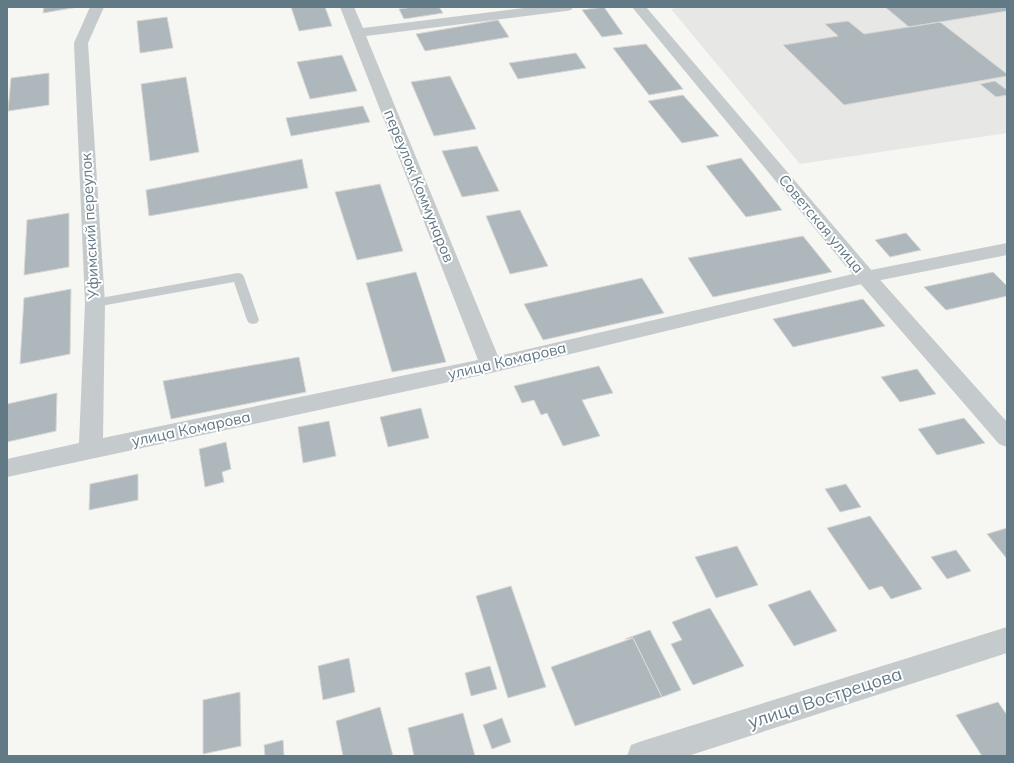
<svg xmlns="http://www.w3.org/2000/svg" width="1014" height="763" font-family="Mulish,sans-serif">
	<rect width="100%" height="100%" fill="#f6f6f2"/>
	<!-- built -->
	<path fill="#e7e8e6" d="M683 7H1007V133L800 164 671 9Z"/>
	<!-- building -->
	<path fill="#aeb8bc" stroke="#d8d7d5" d="M44 7H78L43 13Z
		M291 7H325L332 26 299 31Z
		M414 7H439L443 13 404 19 399 9Z
		M604 7 623 34 602 37 582 10Z
		M885 7H1007V11L909 27Z
		M167 17 173 48 140 53 137 21Z
		M498 20 509 37 425 51 416 34Z
		M848 21 864 34 940 22 1007 74V76L844 105 783 45 838 36 825 24Z
		M646 44 683 89 649 95 613 48Z
		M576 53 586 68 518 79 509 63Z
		M342 55 357 91 310 99 297 62Z
		M49 73V105L8 111 11 78Z
		M450 76 476 129 434 136 411 82Z
		M186 77 199 152 150 161 141 84Z
		M995 81 1007 90V95L996 97 980 84Z
		M683 95 719 136 682 143 648 101Z
		M363 106 370 122 291 136 286 118Z
		M477 146 499 191 462 197 442 151Z
		M741 158 782 210 746 217 706 166Z
		M302 159 308 188 149 216 146 190Z
		M380 184 403 251 357 260 335 192Z
		M520 210 548 266 510 274 486 216Z
		M69 213V267L24 275 27 220Z
		M906 233 921 250 890 257 875 240Z
		M803 236 832 272 713 297 688 258Z
		M416 272 446 362 392 372 366 283Z
		M993 272 1007 286V296L946 310 924 287Z
		M642 278 664 313 543 340 524 304Z
		M71 289 70 354 20 364 24 298Z
		M863 299 885 326 793 347 773 319Z
		M299 357 306 392 171 419 163 381Z
		M599 366 613 393 582 400 600 436 563 446 547 413 541 415 534 400 522 403 514 386Z
		M917 369 936 394 900 402 881 377Z
		M57 393 56 431 7 442V404Z
		M421 408 429 438 388 447 380 417Z
		M964 418 985 443 937 455 918 429Z
		M329 421 336 456 303 463 298 427Z
		M226 442 231 469 222 472 224 482 205 487 199 449Z
		M138 474V500L89 510 90 484Z
		M846 484 861 507 840 512 825 489Z
		M870 516 922 589 891 599 882 586 869 590 827 528Z
		M1007 528V559L987 534Z
		M737 546 758 585 716 598 695 557Z
		M956 550 971 571 947 579 931 557Z
		M511 586 546 687 508 698 476 596Z
		M810 590 837 631 794 646 768 605Z
		M710 608 744 666 693 685 671 644 682 640 672 622Z
		M650 630 681 690 662 697 633 638 625 639Z
		M633 638 662 697 575 726 551 667Z
		M349 658 355 692 323 700 318 666Z
		M490 666 497 689 471 696 465 673Z
		M240 692 241 746 203 754V700Z
		M998 702 1007 715V756H982L956 715Z
		M380 707 393 756H343L336 721Z
		M463 713 475 756H414L408 728Z
		M502 718 511 742 492 749 483 725Z
		M283 740 284 756H265L264 745Z"/>
	<g fill="none" stroke-linecap="round" stroke-linejoin="round">
		<!-- service -->
		<path fill="#c5cacc" fill-rule="evenodd" d="M238 273 242 274 244 277 259 320 257 323 253 324 249 323 247 320 234 282 95 307 91 306 89 303 91 300 95 299Z"/>
		<!-- minor -->
		<path fill="#c5cacc" fill-rule="evenodd" d="M90 7H104L88 43 105 303 103 438 478 360 340 7H354L363 28 532 7H573L571 10 566 11 366 36 498 356 866 271 1007 243V255L866 283 491 373 7 477V459L79 443 85 303 74 43Z
			M1007 627V653L688 756H627L631 745 642 741Z"/>
		<!-- tertiary -->
		<path fill="#c5cacc" fill-rule="evenodd" d="M632 7H646L873 272 1007 422V447L999 444 859 282Z"/>
	</g>
	<g text-anchor="middle" stroke-width="4" stroke-linejoin="round" paint-order="stroke">
		<!-- street labels -->
		<g font-size="15" fill="#627986" stroke="#fff">
			<text transform="translate(419 186) rotate(68)" y="5">переулок Коммунаров</text>
			<text transform="translate(821 224) rotate(50)" y="5">Советская улица</text>
			<text transform="translate(90 226) rotate(-93)" y="5">Уфимский переулок</text>
			<text transform="translate(507 361) rotate(-13)" y="5">улица Комарова</text>
			<text transform="translate(191 429) rotate(-12)" y="5">улица Комарова</text>
		</g>
		<!-- near-street labels -->
		<g font-size="18" fill="#627986" stroke="#fff">
			<text transform="translate(825 698) rotate(-18)" y="6">улица Вострецова</text>
		</g>
	</g>
	<!-- border -->
	<rect width="1014" height="763" fill="none" stroke="#627986" stroke-width="16"/>
</svg>
